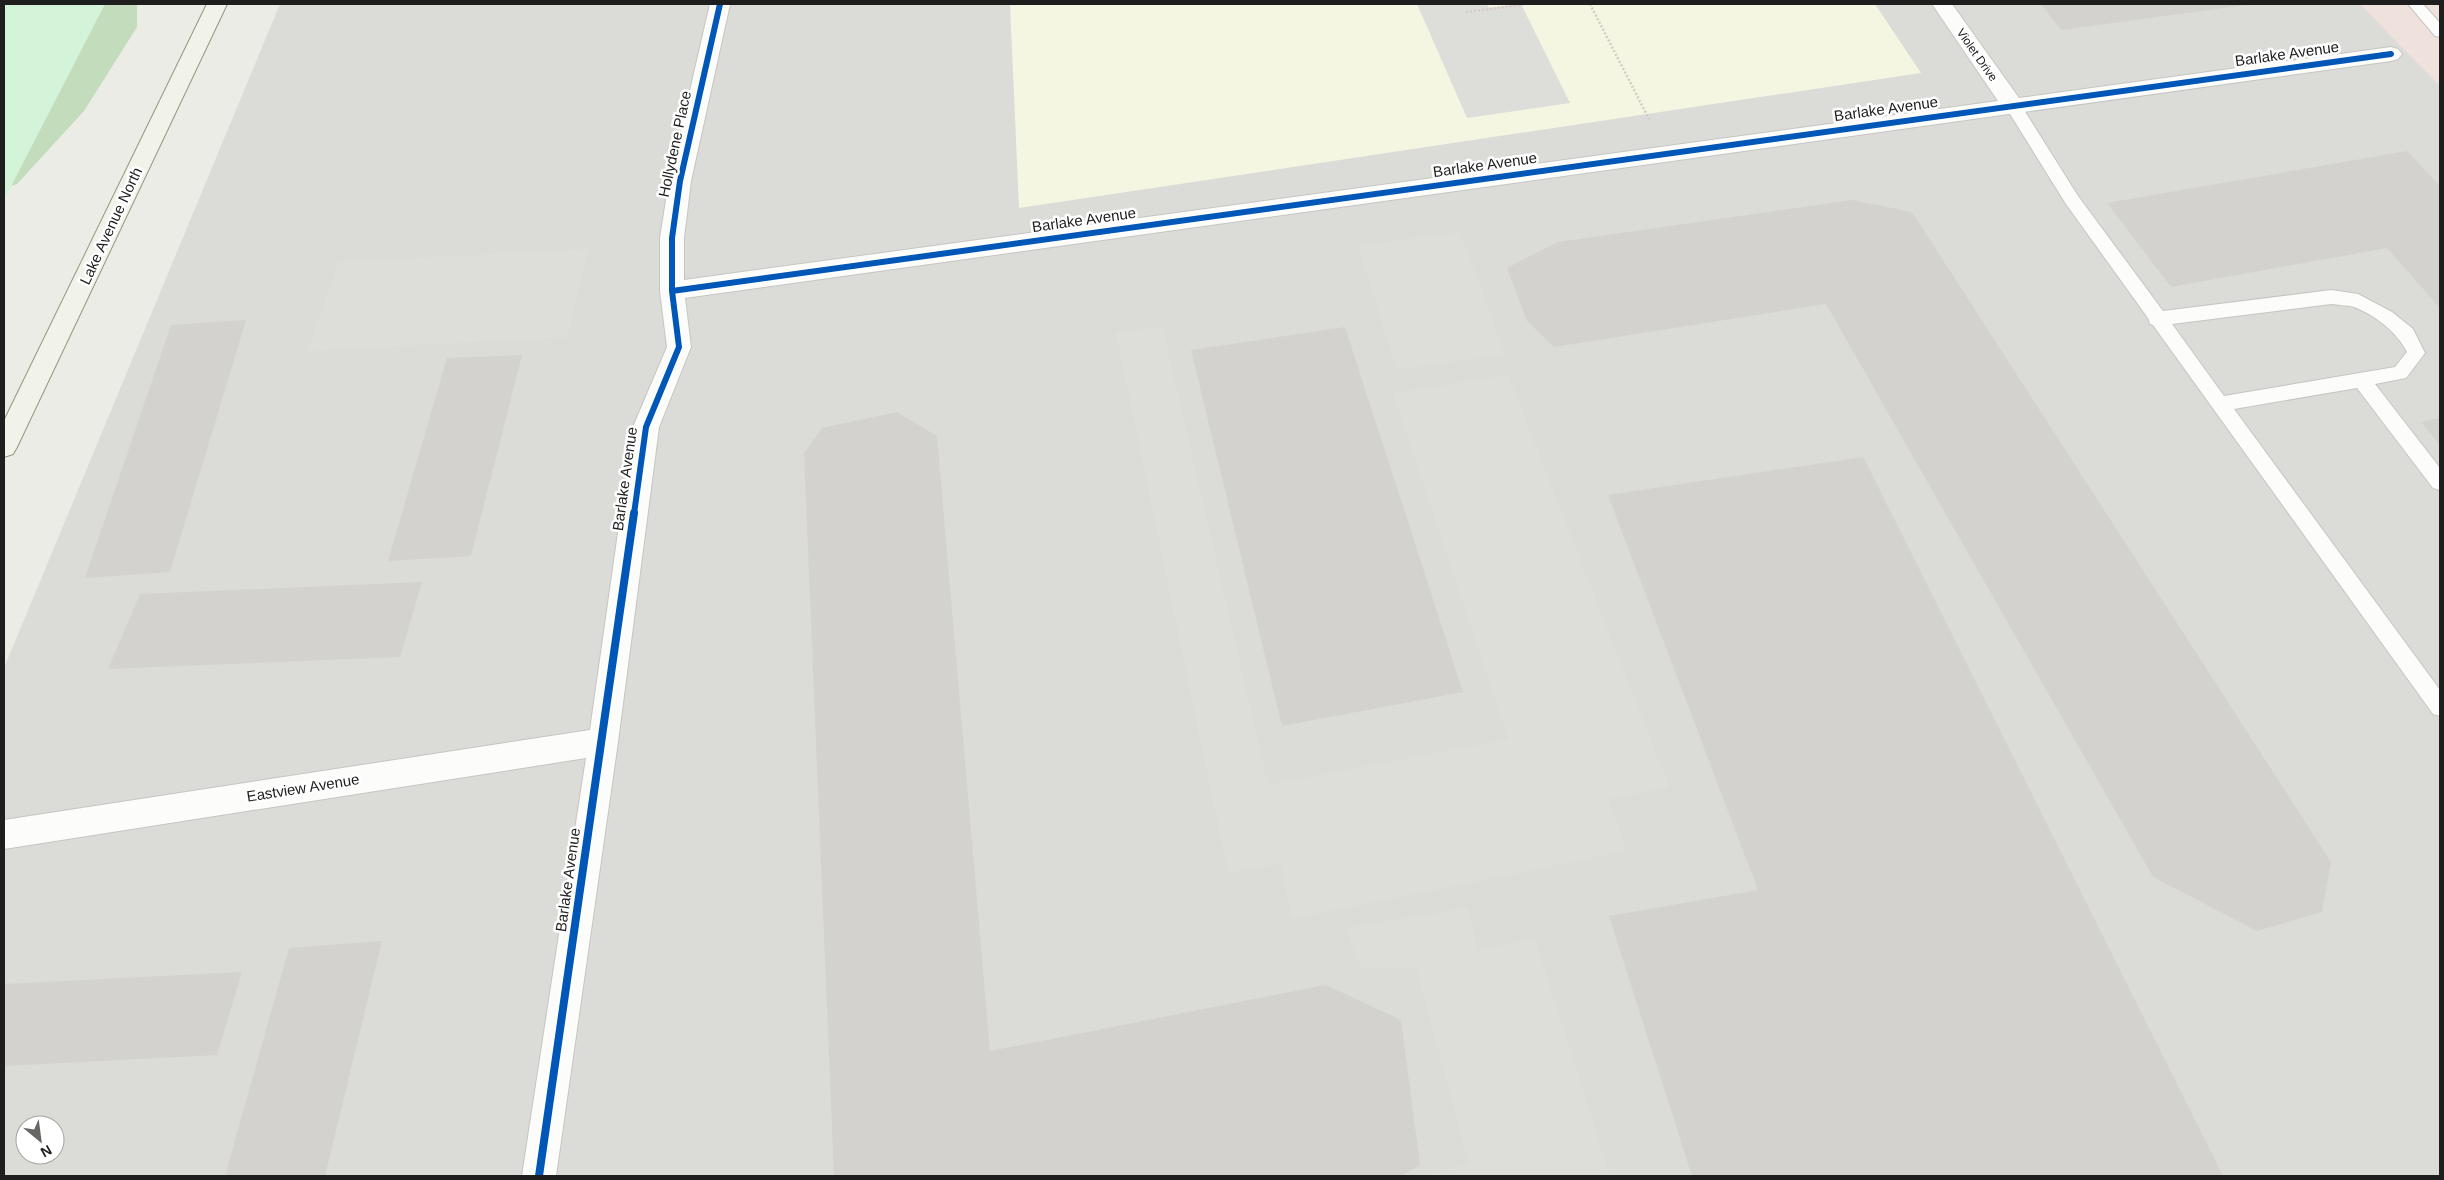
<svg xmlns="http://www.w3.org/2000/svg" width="2444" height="1180" font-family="Arial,sans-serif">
	<rect width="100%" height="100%" fill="#ecece7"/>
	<!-- residential -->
	<path fill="#dbdbd8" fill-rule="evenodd" d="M280 4H2360L2440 86V1176H4V668ZM25 1125H55V1155H25Z"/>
	<!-- commercial -->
	<path fill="#efe1dc" d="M2360 4H2440V86Z"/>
	<!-- education -->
	<path fill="#f4f6e2" d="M1010 4H1875L1921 73 1019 208Z"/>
	<!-- forest -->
	<path fill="#c3dcbc" d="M4 4H137V27L84 111 17 184 4 188Z"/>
	<!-- park -->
	<path fill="#d4f4d9" d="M4 4H105L4 200Z"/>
	<!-- parking -->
	<path fill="#ddddda" d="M1417 4H1487L1489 8 1521 4 1570 103 1467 118Z
		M1460 232 1505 354 1397 370 1358 246Z
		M588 249 567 337 308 351 339 262Z
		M1162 326 1268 785 1508 739 1393 393 1508 375 1669 787 1608 799 1627 851 1293 918 1280 863 1228 873 1116 333Z
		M1468 908 1477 950 1535 939 1610 1176H1430L1469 1164 1416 967 1362 969 1345 928Z"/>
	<!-- building -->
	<path fill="#d3d2ce" d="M2041 4H2246V5L2061 30Z
		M2407 151 2440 186V308L2387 248 2171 287 2107 203Z
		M1852 200 1912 212 2331 862 2322 912 2257 931 2153 877 1826 304 1554 347 1527 321 1507 268 1558 242Z
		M246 320 170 572 85 578 171 325Z
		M1345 327 1463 692 1282 726 1191 350Z
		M522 355 471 556 388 561 447 358Z
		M897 412 937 436 990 1051 1326 985 1401 1020 1420 1165 1401 1176H834L804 453 822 428Z
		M2440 418V445L2421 422Z
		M1863 457 2223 1176H1692L1609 916 1758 890 1608 495Z
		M422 582 400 657 108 669 140 594Z
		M382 941 325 1176H225L289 948Z
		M242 972 217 1055 4 1066V984Z"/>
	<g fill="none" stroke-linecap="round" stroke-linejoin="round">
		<!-- lane casing -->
		<g stroke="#c5c5c3" stroke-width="2">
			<path id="lane" d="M2408 4H2423L2440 23V37L2435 36Z
				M2013 101 2019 102 2078 196 2163 311 2331 290 2358 294 2392 312 2413 329 2425 353 2406 378 2375 384 2440 468V490L2433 488 2357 388 2234 409 2440 690V716L2433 714 2153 325 2150 324 2148 318 2066 204 2005 106 2007 102ZM2331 304C2338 305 2347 305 2354 307 2375 315 2397 332 2407 352L2395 367 2224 396 2172 324Z"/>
		</g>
		<!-- street casing -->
		<g stroke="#c5c5c3" stroke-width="2">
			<path id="street" d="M710 4H730L691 181 684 238V280L1998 101 1932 4H1952L2019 98 2391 47 2398 49 2402 54 2398 59 2391 61 685 298 691 347 659 427 618 742 556 1176H522L586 758 4 849V820L590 730 633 427 667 347 660 291V238L669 181Z"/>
		</g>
		<!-- secondary casing -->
		<g stroke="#92977e" stroke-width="2">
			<path id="secondary" d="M207 4H227L17 447 13 454 4 457V421Z"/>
		</g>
		<!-- path -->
		<path stroke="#d7cbc6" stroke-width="2.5" stroke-dasharray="2 2" stroke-linecap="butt" d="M1590 4 1650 121
			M1466 12 1525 4"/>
		<!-- lane -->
		<use href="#lane" fill="#fcfcfb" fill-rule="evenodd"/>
		<!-- street -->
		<use href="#street" fill="#fcfcfb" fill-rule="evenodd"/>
		<!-- secondary -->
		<use href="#secondary" fill="#f1f3ea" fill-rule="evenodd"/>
		<!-- cycleway-far1 casing -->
		<g stroke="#fff" stroke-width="9">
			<path id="cycleway-far1" d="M672 291 2391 54
				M634 514 646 427 679 347 672 291V238L680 181 720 4"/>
		</g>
		<!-- cycleway casing -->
		<g stroke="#fff" stroke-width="11">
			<path id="cycleway" d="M539 1176 634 513"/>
		</g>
		<!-- cycleway-far1 -->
		<use href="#cycleway-far1" stroke="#0057b8" stroke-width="6"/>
		<!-- cycleway -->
		<use href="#cycleway" stroke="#0057b8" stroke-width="8"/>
	</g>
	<g text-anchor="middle" stroke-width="5" stroke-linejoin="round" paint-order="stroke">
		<!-- far-street labels -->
		<g font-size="12" fill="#1e1e1e" stroke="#fff">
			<text transform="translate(1977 55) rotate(55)" y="4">Violet Drive</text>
		</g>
		<!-- street labels -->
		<g font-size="15" fill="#1e1e1e" stroke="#fff">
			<text transform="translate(2287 54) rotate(-8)" y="5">Barlake Avenue</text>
			<text transform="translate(1886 109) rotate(-8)" y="5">Barlake Avenue</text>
			<text transform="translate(675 144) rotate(-78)" y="5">Hollydene Place</text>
			<text transform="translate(1485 165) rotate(-8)" y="5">Barlake Avenue</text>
			<text transform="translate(1084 220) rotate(-8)" y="5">Barlake Avenue</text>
			<text transform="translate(111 226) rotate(-65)" y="5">Lake Avenue North</text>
			<text transform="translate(625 479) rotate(-82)" y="5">Barlake Avenue</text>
			<text transform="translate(303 788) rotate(-9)" y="5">Eastview Avenue</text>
			<text transform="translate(568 880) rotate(-82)" y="5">Barlake Avenue</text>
		</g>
	</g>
	<!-- border -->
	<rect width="2444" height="1180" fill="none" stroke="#1e1e1e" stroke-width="10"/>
	<!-- north arrow -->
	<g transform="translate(40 1140) rotate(151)"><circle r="24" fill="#ffffff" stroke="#a5a5a5"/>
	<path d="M0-4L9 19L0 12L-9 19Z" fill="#666664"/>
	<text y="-8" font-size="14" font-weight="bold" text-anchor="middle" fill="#1e1e1e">N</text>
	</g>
</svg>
